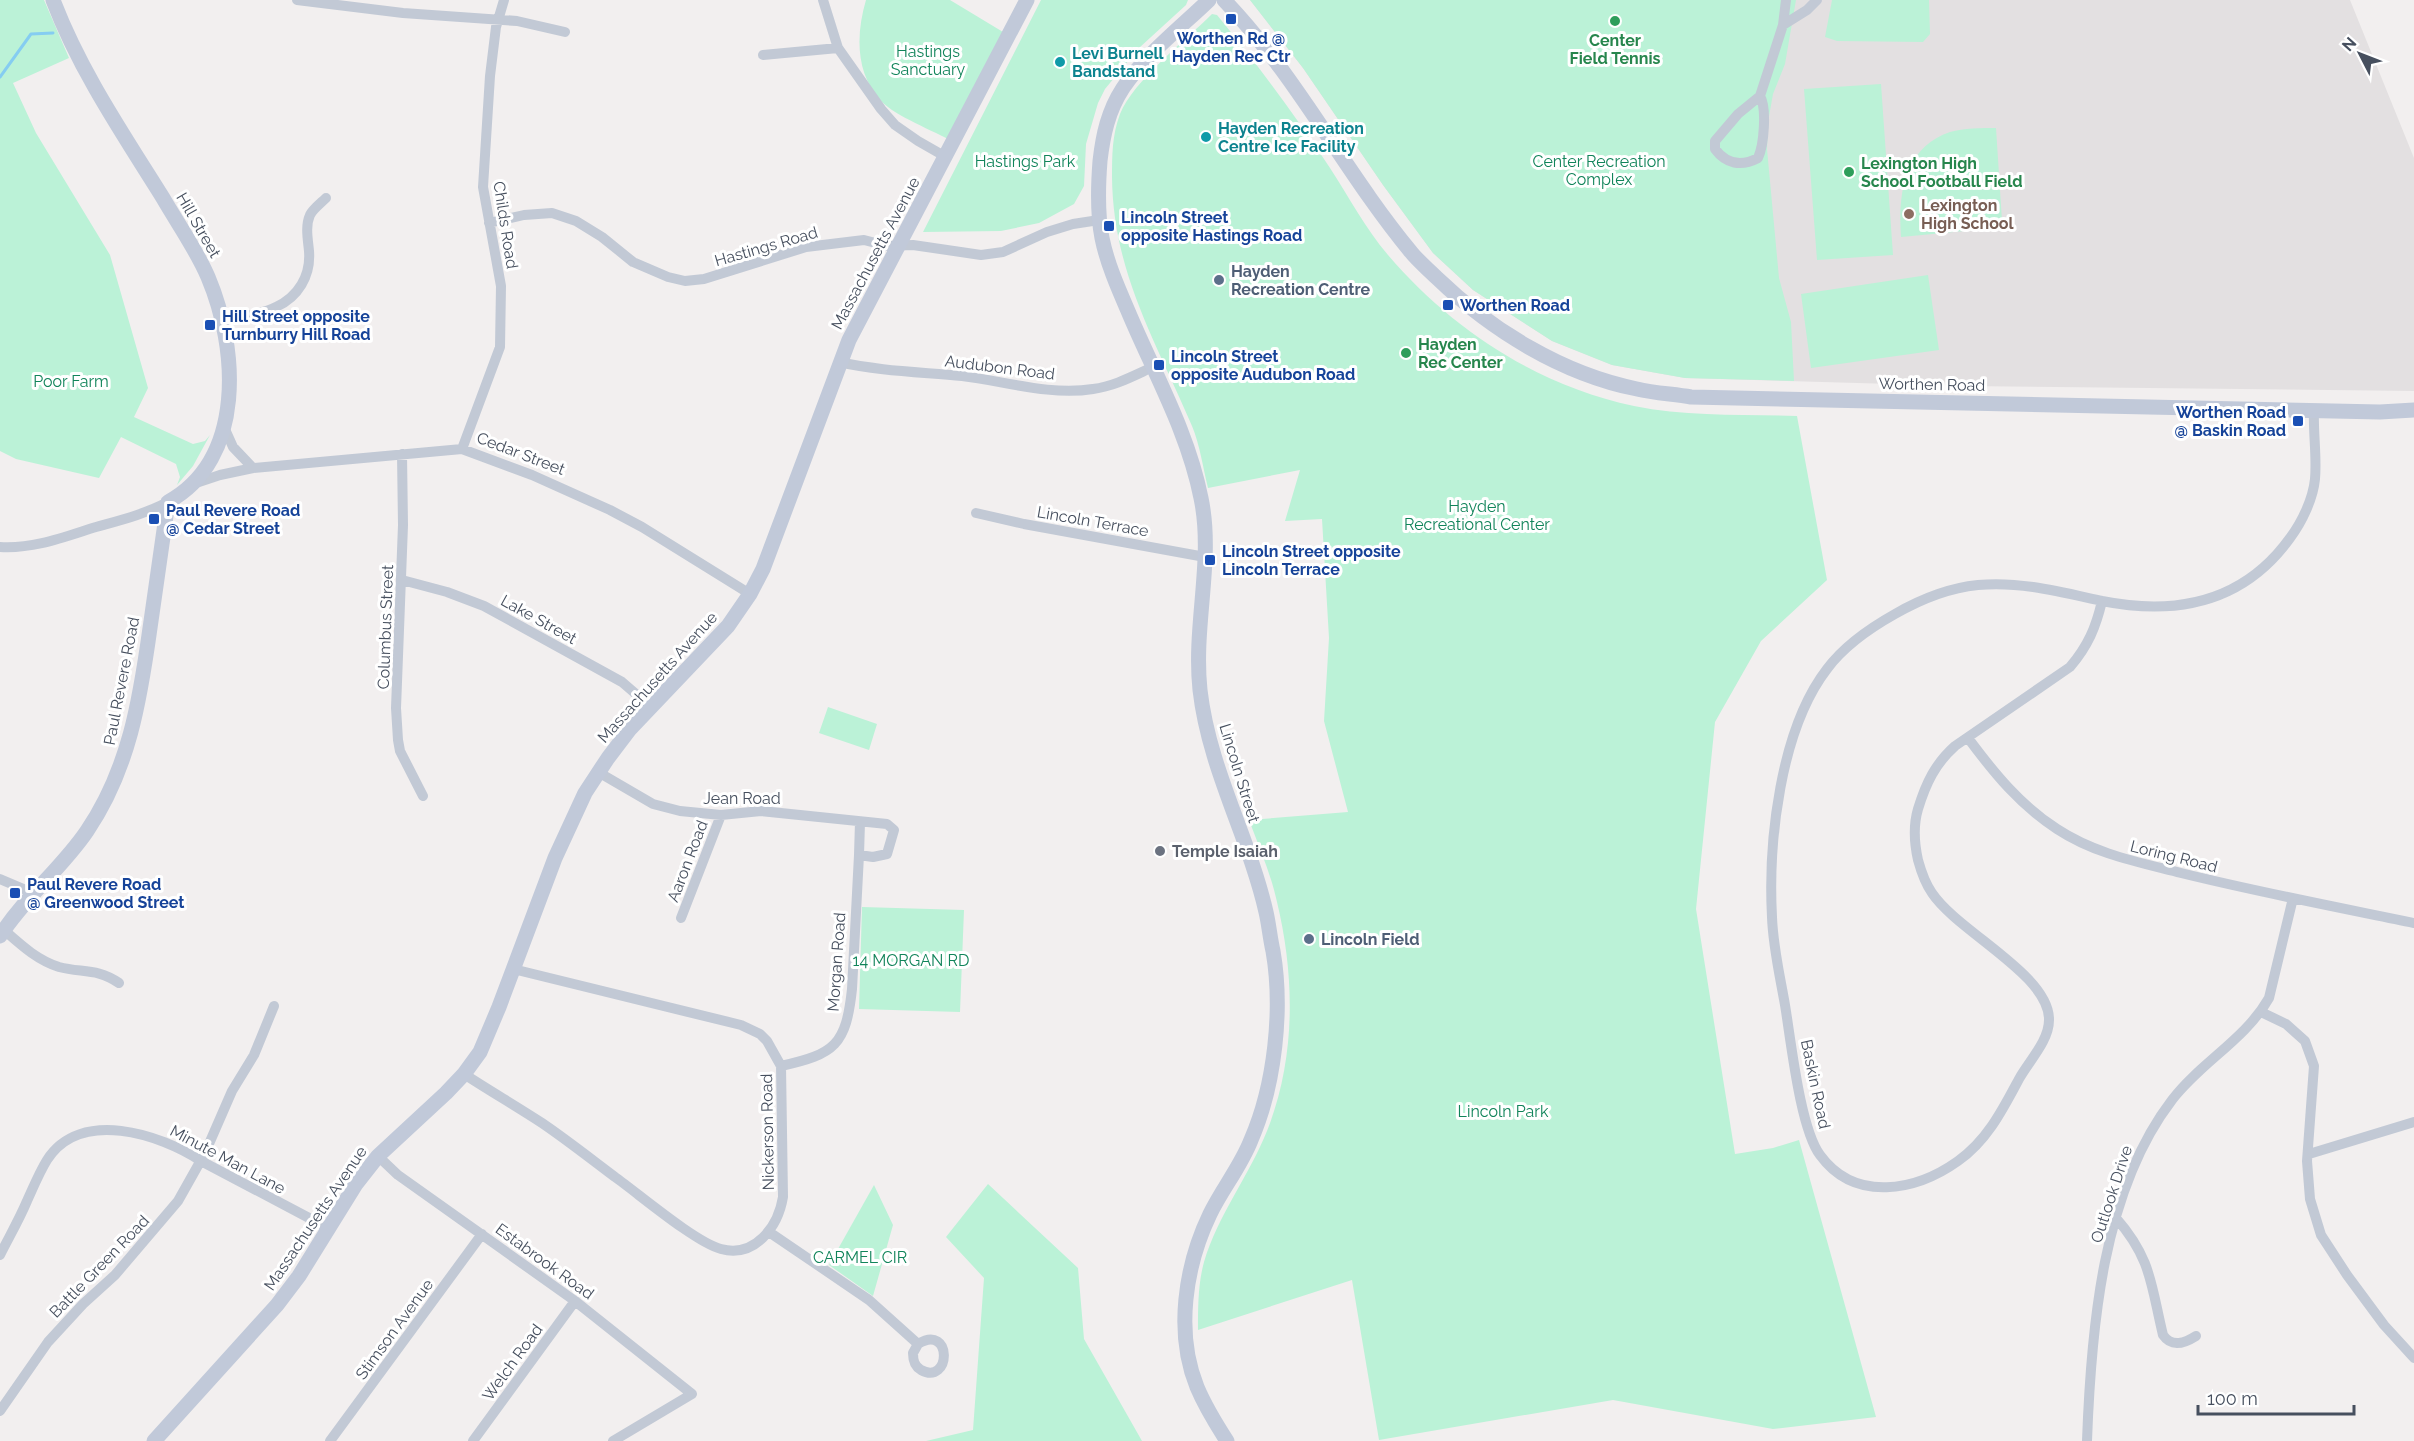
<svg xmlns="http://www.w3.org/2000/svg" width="2414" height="1441" font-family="Raleway,sans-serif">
	<rect width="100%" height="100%" fill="#f2efef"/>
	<!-- education -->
	<path fill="#e3e0e1" d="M1250 0H2350L2414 158V391L1963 386 1685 378 1612 365 1552 341 1473 290 1433 253 1383 185 1303 68Z"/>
	<!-- green -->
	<path fill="#bbf2d7" d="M0 0H44L69 58 13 83 36 133 110 255 148 388 134 417 193 444 205 441 210 435 193 466 177 485 180 477 176 464 121 437 99 478 16 459 0 451Z
		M866 0H950L1008 35 954 142C934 131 895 116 881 101 855 73 856 34 866 0Z
		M1041 0H1188L1186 5 1139 48 1105 89 1098 103 1086 144 1084 186 1074 204 1039 223 1001 231 923 232Z
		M1250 0H1796L1785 64 1773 94 1768 122 1767 149 1779 278 1791 322 1794 381 1685 378 1612 365 1552 341 1473 290 1433 253 1383 185 1303 68Z
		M1832 0H1929L1930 34 1923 42 1837 41 1825 37Z
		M1212 14 1217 15C1257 64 1295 115 1330 168 1349 197 1365 228 1388 255 1452 330 1537 385 1634 406 1687 417 1743 414 1797 416L1827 580 1761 641 1715 722 1696 909 1735 1154 1773 1148 1799 1140 1876 1417 1773 1429 1613 1400 1379 1440 1352 1280 1198 1330C1198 1307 1198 1284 1204 1262 1218 1215 1249 1176 1267 1131 1296 1058 1295 977 1277 902 1271 874 1259 847 1249 820L1348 812 1324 721 1329 638 1322 519 1285 521 1300 470 1208 488C1203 468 1200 445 1192 426 1156 341 1113 273 1112 177 1112 156 1112 135 1120 114 1134 80 1185 41 1212 14Z
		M1881 84 1893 255 1817 260 1804 89Z
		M1996 128 2002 221 1996 228 1901 237C1898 196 1903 148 1950 132 1964 128 1981 128 1996 128Z
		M1928 275 1939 350 1811 368 1801 294Z
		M828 707 877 724 869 750 819 733Z
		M862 907 964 910 960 1012 859 1009Z
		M988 1184 1078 1268 1084 1339 1142 1441H926L973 1430 984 1278 946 1237Z
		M874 1185 893 1225 873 1296 829 1265Z"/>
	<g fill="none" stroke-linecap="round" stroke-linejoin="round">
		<!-- stream -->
		<path stroke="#85cdf1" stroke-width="3" d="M0 77 31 34 53 33"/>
		<!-- street -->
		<path stroke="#c2c9d5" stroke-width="10" d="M297 0 403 13 517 21 565 32
			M823 0 838 48 881 109 895 125 918 141 946 157
			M1783 25 1807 10 1817 0
			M763 55 838 48
			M1760 96C1767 108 1764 145 1758 158 1741 167 1726 164 1715 149V141L1738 114 1760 96 1783 25 1786 0
			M489 223 524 215 552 213 576 221 602 237 633 262 668 277 685 281 704 279 806 247 864 240 887 246 913 245 981 255 1003 252 1047 232 1073 224 1099 220
			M222 322C240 317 260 315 276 307 298 297 311 276 309 251 308 240 305 226 310 215 313 209 321 203 326 198
			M839 362C879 371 921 372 962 376 1004 381 1050 396 1093 389 1115 386 1133 376 1153 367
			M224 427 233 447 253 468
			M462 449 500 347 501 286 483 187 490 76 496 27 504 0
			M402 454 403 525 396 708 398 740 400 751 423 796
			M193 484 220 475 253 468 462 449 532 475 610 510 642 527 750 594
			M976 513 1024 524 1205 557
			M0 547C34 549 64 537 96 527 121 520 145 514 168 502
			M402 580 447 592 484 606 622 682 651 707
			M2102 601C2061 592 2020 581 1978 585 1948 588 1921 599 1895 614 1870 628 1844 646 1827 669 1780 730 1768 842 1772 917 1773 947 1780 976 1785 1005 1791 1041 1800 1128 1820 1155 1855 1203 1916 1191 1958 1161 1987 1141 2003 1109 2019 1079 2029 1061 2049 1041 2049 1020 2050 975 1958 932 1932 893 1925 883 1921 871 1918 860 1914 842 1913 826 1918 809 1926 783 1935 764 1955 746L2070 667C2088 646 2096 627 2102 601 2177 616 2244 602 2290 538 2302 522 2313 499 2315 479 2317 457 2313 433 2314 410
			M1968 738C1994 773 2020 805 2057 829 2095 854 2138 862 2181 873 2258 892 2336 907 2414 923
			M598 772 653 804 680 811 721 815 761 811 887 824 894 830 887 854 873 857 859 855 860 822
			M0 879 33 893
			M681 918 721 815
			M4 930C21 945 37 960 59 967 82 973 97 968 119 983
			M2261 1012 2286 1024 2305 1041 2314 1066 2307 1161 2310 1199 2321 1235 2347 1275 2384 1325 2414 1358
			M781 1066C835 1054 846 1045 852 989L859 855
			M464 1074C490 1091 516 1106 542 1123 567 1140 591 1159 615 1177 639 1194 695 1242 721 1249 755 1258 778 1227 783 1197L781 1066 767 1041 760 1034 741 1025 513 969
			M2309 1154 2414 1122
			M378 1156 398 1175 575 1301 692 1394 613 1441
			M2116 1218C2152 1259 2151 1286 2163 1335 2172 1348 2185 1343 2196 1336
			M769 1232 869 1300 918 1344 913 1353C913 1360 914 1366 921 1370 951 1386 953 1323 918 1344
			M0 1255C9 1237 19 1220 27 1201 33 1188 39 1173 47 1160 80 1108 160 1134 201 1161L328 1228
			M0 1411 48 1342 83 1304 115 1275 178 1201 205 1153 232 1091 254 1055 274 1006
			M330 1441 482 1234
			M473 1441 575 1301
			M2087 1441C2091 1330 2102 1191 2172 1100 2201 1062 2245 1040 2269 998L2293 898"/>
		<!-- secondary -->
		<path stroke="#c1c9d9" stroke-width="15" d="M1209 0C1181 27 1144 56 1123 88 1108 111 1103 135 1100 161 1098 187 1097 213 1102 238 1107 263 1118 288 1128 311 1154 373 1188 432 1201 498 1214 560 1193 625 1200 690 1209 769 1249 837 1266 912 1269 925 1270 938 1273 951 1283 1009 1275 1085 1251 1140 1241 1166 1222 1189 1210 1214 1185 1266 1175 1333 1197 1387 1205 1406 1216 1424 1227 1441
			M1224 0C1297 76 1344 171 1411 252 1418 261 1428 269 1437 278 1491 330 1562 374 1637 389 1654 393 1673 394 1691 397L2380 412 2414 410
			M0 936C25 897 62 868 87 831 129 769 140 700 150 628 156 586 162 544 168 502 246 459 238 348 208 277 196 249 178 224 163 198 123 134 80 71 53 0
			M154 1441 277 1305 299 1276 356 1184 378 1156 446 1093 464 1074 480 1052 499 1007 555 858 585 793 608 758 630 729 728 626 750 594 763 569 849 340 1027 0"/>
	</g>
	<!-- markers -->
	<g fill="#1a4fb4" stroke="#fff" stroke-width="2">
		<rect x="1225" y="13" width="12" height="12" rx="3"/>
		<rect x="1103" y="220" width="12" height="12" rx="3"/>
		<rect x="1442" y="299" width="12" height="12" rx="3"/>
		<rect x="204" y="319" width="12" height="12" rx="3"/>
		<rect x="1153" y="359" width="12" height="12" rx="3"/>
		<rect x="2292" y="415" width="12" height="12" rx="3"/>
		<rect x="148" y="513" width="12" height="12" rx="3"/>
		<rect x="1204" y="554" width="12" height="12" rx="3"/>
		<rect x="9" y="887" width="12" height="12" rx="3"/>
	</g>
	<g fill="#2e9e5b" stroke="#fff" stroke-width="2">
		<circle cx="1615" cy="21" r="6"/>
		<circle cx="1849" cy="172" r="6"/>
		<circle cx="1406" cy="353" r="6"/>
	</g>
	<g fill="#0f9aa8" stroke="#fff" stroke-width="2">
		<circle cx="1060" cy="62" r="6"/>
		<circle cx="1206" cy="137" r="6"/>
	</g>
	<circle fill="#8d6e63" stroke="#fff" stroke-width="2" cx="1909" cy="214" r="6"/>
	<g fill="#5c6f8a" stroke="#fff" stroke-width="2">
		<circle cx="1219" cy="280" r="6"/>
		<circle cx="1309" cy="939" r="6"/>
	</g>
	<circle fill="#6b7280" stroke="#fff" stroke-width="2" cx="1160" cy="851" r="6"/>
	<g text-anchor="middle" stroke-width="6" stroke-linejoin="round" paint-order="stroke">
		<!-- transit labels -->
		<g font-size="16" font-weight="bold" fill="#164399" stroke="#fff" text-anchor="start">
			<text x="1231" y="44" text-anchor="middle">Worthen Rd @<tspan x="1231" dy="18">Hayden Rec Ctr</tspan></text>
			<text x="1121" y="223">Lincoln Street<tspan x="1121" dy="18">opposite Hastings Road</tspan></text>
			<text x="1460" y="311">Worthen Road</text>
			<text x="222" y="322">Hill Street opposite<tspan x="222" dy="18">Turnburry Hill Road</tspan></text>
			<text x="1171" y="362">Lincoln Street<tspan x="1171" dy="18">opposite Audubon Road</tspan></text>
			<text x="2286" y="418" text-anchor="end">Worthen Road<tspan x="2286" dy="18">@ Baskin Road</tspan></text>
			<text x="166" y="516">Paul Revere Road<tspan x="166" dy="18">@ Cedar Street</tspan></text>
			<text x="1222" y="557">Lincoln Street opposite<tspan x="1222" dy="18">Lincoln Terrace</tspan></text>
			<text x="27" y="890">Paul Revere Road<tspan x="27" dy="18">@ Greenwood Street</tspan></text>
		</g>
		<!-- leisure labels -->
		<g font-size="16" font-weight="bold" fill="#27864d" stroke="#fff" text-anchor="start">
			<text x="1615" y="46" text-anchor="middle">Center<tspan x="1615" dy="18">Field Tennis</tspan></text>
			<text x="1861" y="169">Lexington High<tspan x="1861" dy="18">School Football Field</tspan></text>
			<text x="1418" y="350">Hayden<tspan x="1418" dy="18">Rec Center</tspan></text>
		</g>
		<!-- park labels -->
		<g font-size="16" fill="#11845a" stroke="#fff">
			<text x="928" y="57">Hastings<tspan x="928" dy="18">Sanctuary</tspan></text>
			<text x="1025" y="167">Hastings Park</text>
			<text x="1599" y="167">Center Recreation<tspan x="1599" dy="18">Complex</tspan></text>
			<text x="71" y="387">Poor Farm</text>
			<text x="1477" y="512">Hayden<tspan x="1477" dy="18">Recreational Center</tspan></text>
			<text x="911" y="966">14 MORGAN RD</text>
			<text x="1503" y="1117">Lincoln Park</text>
			<text x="860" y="1263">CARMEL CIR</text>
		</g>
		<!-- culture labels -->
		<g font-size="16" font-weight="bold" fill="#0d838f" stroke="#fff" text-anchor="start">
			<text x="1072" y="59">Levi Burnell<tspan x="1072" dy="18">Bandstand</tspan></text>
			<text x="1218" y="134">Hayden Recreation<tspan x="1218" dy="18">Centre Ice Facility</tspan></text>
		</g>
		<!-- education labels -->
		<g font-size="16" font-weight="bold" fill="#785e54" stroke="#fff" text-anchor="start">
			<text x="1921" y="211">Lexington<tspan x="1921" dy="18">High School</tspan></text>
		</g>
		<!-- street labels -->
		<g font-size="16" fill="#464f5e" stroke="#fff">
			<text transform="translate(199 225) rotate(60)" y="6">Hill Street</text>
			<text transform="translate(506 225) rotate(81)" y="6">Childs Road</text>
			<text transform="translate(766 246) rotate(-16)" y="6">Hastings Road</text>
			<text transform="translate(875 253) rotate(-62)" y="6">Massachusetts Avenue</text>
			<text transform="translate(1000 367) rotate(7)" y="6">Audubon Road</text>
			<text transform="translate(1932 384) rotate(1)" y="6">Worthen Road</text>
			<text transform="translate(521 453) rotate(21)" y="6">Cedar Street</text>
			<text transform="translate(1093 521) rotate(10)" y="6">Lincoln Terrace</text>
			<text transform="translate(539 619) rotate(29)" y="6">Lake Street</text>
			<text transform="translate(385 627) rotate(-88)" y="6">Columbus Street</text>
			<text transform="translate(657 677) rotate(-48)" y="6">Massachusetts Avenue</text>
			<text transform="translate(121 681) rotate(-79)" y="6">Paul Revere Road</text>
			<text transform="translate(1240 773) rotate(73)" y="6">Lincoln Street</text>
			<text x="742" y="804">Jean Road</text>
			<text transform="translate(2174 856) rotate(14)" y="6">Loring Road</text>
			<text transform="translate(687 861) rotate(-69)" y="6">Aaron Road</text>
			<text transform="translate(836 962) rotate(-86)" y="6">Morgan Road</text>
			<text transform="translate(1816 1084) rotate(78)" y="6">Baskin Road</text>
			<text transform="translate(767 1132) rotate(-91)" y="6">Nickerson Road</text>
			<text transform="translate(228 1159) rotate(28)" y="6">Minute Man Lane</text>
			<text transform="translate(2111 1194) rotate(-72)" y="6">Outlook Drive</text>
			<text transform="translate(315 1218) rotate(-56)" y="6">Massachusetts Avenue</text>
			<text transform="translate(545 1261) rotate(36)" y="6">Estabrook Road</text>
			<text transform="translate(99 1266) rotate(-46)" y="6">Battle Green Road</text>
			<text transform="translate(394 1329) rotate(-54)" y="6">Stimson Avenue</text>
			<text transform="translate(512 1362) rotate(-54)" y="6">Welch Road</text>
		</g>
		<!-- service labels -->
		<g font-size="16" font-weight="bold" fill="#4e5e75" stroke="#fff" text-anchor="start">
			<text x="1231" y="277">Hayden<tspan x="1231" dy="18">Recreation Centre</tspan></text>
			<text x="1321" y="945">Lincoln Field</text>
		</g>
		<!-- worship labels -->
		<g font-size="16" font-weight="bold" fill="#5b616d" stroke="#fff" text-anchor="start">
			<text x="1172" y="857">Temple Isaiah</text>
		</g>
	</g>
	<!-- north arrow -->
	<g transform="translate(2360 54) rotate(312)" stroke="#ffffff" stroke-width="4.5" paint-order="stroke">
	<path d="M0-4.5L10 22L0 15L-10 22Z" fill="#464f5e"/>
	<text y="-9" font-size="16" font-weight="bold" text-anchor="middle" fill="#464f5e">N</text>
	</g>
	<!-- scale -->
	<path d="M2198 1405v9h156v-9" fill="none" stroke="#464f5e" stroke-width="3"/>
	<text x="2207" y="1405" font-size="18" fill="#464f5e" stroke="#ffffff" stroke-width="4.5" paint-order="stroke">100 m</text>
</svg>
